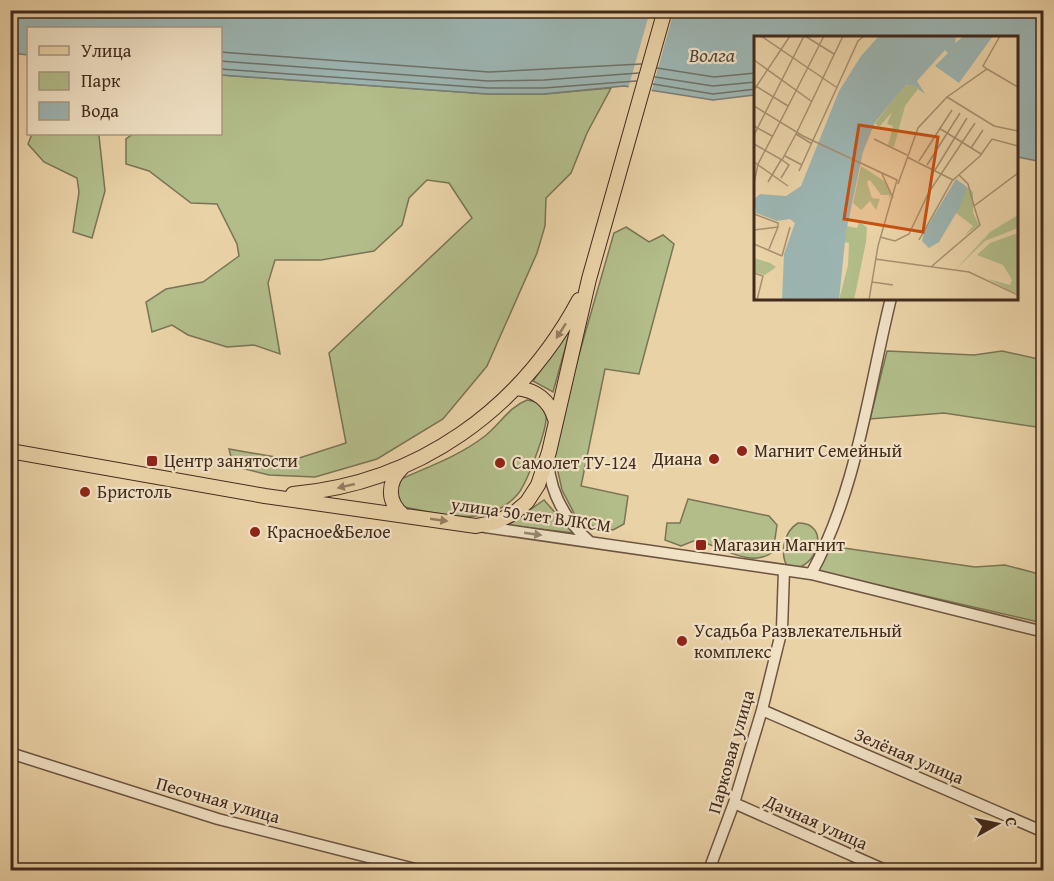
<svg xmlns="http://www.w3.org/2000/svg" width="1054" height="881" font-family="'Gentium Book Plus',serif">
	<rect width="100%" height="100%" fill="#ead2a7"/>
	<filter id="stains"><feTurbulence type="fractalNoise" baseFrequency=".00333" numOctaves="4"/><feColorMatrix values="0 0 0 0 .2 0 0 0 0 .09 0 0 0 0 .02 0 0 0 .5 -.17"/></filter>
	<radialGradient id="worn" r=".72"><stop offset=".6" stop-color="#630" stop-opacity="0"/><stop offset="1" stop-color="#630" stop-opacity=".3"/></radialGradient>
	<!-- green -->
	<path fill="#b2bd8a" stroke="#7a7454" stroke-width="1.5" d="M221 75 488 94H544L611 88 587 133 571 173 546 198 545 226 537 253 487 366 443 419 377 459 315 477 269 475 233 466 229 449 293 460 346 443 329 353 472 218 449 183 427 180 409 198 402 225 374 251 321 260H275L268 283 280 354 254 345 227 347 188 335 172 325 152 332 146 302 166 289 203 282 239 256 237 244 217 204 191 203 149 171 126 164V139L133 134H220Z
		M32 134H98L99 136 105 191 92 238 73 232 79 192 77 178 44 162 28 144Z
		M626 227 649 242 663 235 674 244 639 374 605 369 581 486 628 496 624 524 613 530 586 525 575 515 562 490 554 454 559 424 614 233Z
		M571 327 553 392 533 381Z
		M887 351 974 355 1002 351 1043 360V428L944 413 870 419Z
		M527 400C537 401 545 406 546 417 547 430 526 486 517 495 510 503 501 509 490 513 464 522 429 511 403 507 395 496 394 490 401 479 430 466 459 456 485 436 500 424 509 407 527 400Z
		M688 499 769 516 777 525 773 552C750 569 721 546 696 540L681 546 665 540 667 523H680Z
		M544 500 573 533 508 525Z
		M798 523C831 522 819 570 789 569 779 556 783 532 798 523Z
		M830 546 975 567 1005 565 1043 575V623L817 571Z"/>
	<!-- water -->
	<path fill="#9cb5b2" stroke="#787d76" stroke-width="1.5" d="M11 10 1043 11V162L1017 157 1016 38H756L754 95 713 100 624 86 544 94H488L221 75 220 28H28V55L11 53Z"/>
	<!-- pier -->
	<path fill="#ead2a7" d="M650 11H674L651 93 628 89Z"/>
	<g fill="none" stroke-linecap="round" stroke-linejoin="round">
		<!-- shore -->
		<path stroke="#6f7068" stroke-width="1.5" d="M220 52 489 72 641 64
			M220 61 488 81 544 80 639 73
			M657 68 714 77 756 73
			M220 69 488 88H544L636 81
			M655 77 713 86 756 82
			M653 84 713 94 756 89"/>
		<!-- minor casing -->
		<g stroke="#6c5440" stroke-width="13">
			<path id="minor" d="M548 460C550 493 565 520 590 542
				M485 527 811 574 1044 632
				M811 574C857 490 868 391 891 298
				M762 710 1044 832
				M10 753 218 819 419 870
				M734 803 885 870
				M709 870 734 803 762 710 782 629 784 570"/>
		</g>
		<!-- major casing -->
		<g stroke="#422a1d" stroke-width="16">
			<path id="major" d="M516 388C536 390 550 401 555 419
				M10 451 265 496 476 526 496 522 514 513 527 502 538 485 549 452 589 279 665 10
				M402 468C387 482 387 502 403 515
				M293 494C418 483 520 410 579 300"/>
		</g>
		<!-- minor -->
		<use href="#minor" stroke="#f1e2c6" stroke-width="10"/>
		<!-- major -->
		<use href="#major" stroke="#ead2a7" stroke-width="14"/>
	</g>
	<!-- one-way arrows -->
	<defs><path id="oneway-solid" d="M-6-.8H1V-3.2L6.5 0L1 3.2V.8H-6Z" transform="scale(1.5)"/></defs>
	<g fill="#967e62">
		<use href="#oneway-solid" transform="translate(561 331) rotate(123)"/>
		<use href="#oneway-solid" transform="translate(346 486) rotate(167)"/>
		<use href="#oneway-solid" transform="translate(439 520) rotate(8)"/>
	</g>
	<use fill="#9a8672" href="#oneway-solid" transform="translate(533 534) rotate(8)"/>
	<!-- markers -->
	<g fill="#8f2418" stroke="#f1e2c6" stroke-width="2">
		<circle cx="742" cy="451" r="6"/>
		<circle cx="714" cy="459" r="6"/>
		<rect x="146" y="455" width="12" height="12" rx="3"/>
		<circle cx="500" cy="463" r="6"/>
		<circle cx="85" cy="492" r="6"/>
		<circle cx="255" cy="532" r="6"/>
		<rect x="695" y="539" width="12" height="12" rx="3"/>
		<circle cx="682" cy="641" r="6"/>
	</g>
	<g text-anchor="middle" stroke-width="4.5" stroke-linejoin="round" paint-order="stroke">
		<!-- poi labels -->
		<g font-size="18" fill="#422a1d" stroke="#f1e2c6" text-anchor="start">
			<text x="754" y="457">Магнит Семейный</text>
			<text x="702" y="465" text-anchor="end">Диана</text>
			<text x="164" y="467">Центр занятости</text>
			<text x="512" y="469">Самолет ТУ-124</text>
			<text x="97" y="498">Бристоль</text>
			<text x="267" y="538">Красное&amp;Белое</text>
			<text x="713" y="551">Магазин Магнит</text>
			<text x="694" y="637">Усадьба Развлекательный<tspan x="694" dy="21">комплекс</tspan></text>
		</g>
		<!-- street labels -->
		<g font-size="18" fill="#422a1d" stroke="#f1e2c6">
			<text transform="translate(531 515) rotate(8)" y="6">улица 50 лет ВЛКСМ</text>
			<text transform="translate(731 752) rotate(-74)" y="6">Парковая улица</text>
			<text transform="translate(909 756) rotate(23)" y="6">Зелёная улица</text>
			<text transform="translate(218 800) rotate(16)" y="6">Песочная улица</text>
			<text transform="translate(816 822) rotate(24)" y="6">Дачная улица</text>
		</g>
		<!-- water labels -->
		<g font-size="20" font-style="italic" fill="#54463b" stroke="#f1e2c6">
			<text x="712" y="62">Волга</text>
		</g>
	</g>
	<!-- overview -->
	<g transform="translate(754 36)">
		<rect width="264" height="264" fill="#ead2a7"/>
		<path d="M158 48 164 53 151 70 140 111 134 109 139 90 133 88 138 76 125 91 121 87 151 50ZM107 130 130 145 137 156 136 164 135 159H127L116 144 113 146 118 162 126 163 122 174 116 165 107 174 99 167ZM213 151 219 156V177L225 189 210 200 219 190 202 177ZM264 179V192L231 205 202 233 236 196ZM105 186 113 191 112 206 100 264H85L94 229 95 207 90 206 93 190 103 192ZM264 197V255L261 257 234 243 256 249 258 244 249 229 223 219 236 207ZM0 222 16 227 22 231 11 239 0 236Z" fill="#b2bd8a"/>
		<path d="M125 0H202L201 7 210 0H239L205 47 181 30 194 17 191 14 163 45 171 58 159 49H152L121 86 109 116 92 196 85 264H28L30 218 41 187 36 183 23 185 2 177 0 163 6 158 32 160 47 150 85 55 107 20ZM202 143 213 151 207 169 185 206 175 212 168 205 170 196Z" fill="#9cb5b2"/>
		<path fill="none" stroke="#a78f70" stroke-width="1.5" d="M7 0 82 51M51 0 80 18M0 24 57 65M233 33 229 30 246 0M0 49 34 70M0 54 36 0M193 61 240 90 264 95M0 70 49 100 143 144 124 210 115 264M26 86 70 0M0 90 18 100M185 92 227 118M43 96 89 0M42 98 58 108M0 99 50 0M120 103 153 119M0 108 28 124 43 96M217 112 229 94M31 120 48 129M153 121 199 144M165 125 198 74M0 126 34 150M173 129 206 77M181 134 213 82M45 135 104 5 110 0M128 138 139 162M205 139 214 148 220 170M27 142 35 129 28 124M14 146 27 124M0 147 4 128 26 86M144 148 164 92 193 61 233 33 264 51M0 178 24 187V191M0 194 24 191M126 201 141 205 155 198 175 156 221 87M165 204 198 145 226 120 238 103 264 110M0 208 28 220M15 213 24 191M28 220 36 191M121 223 215 236 264 259M178 230 226 189 220 170 264 137M0 237 9 240 3 264M118 246 139 249"/>
		<path fill="#c7500f" fill-opacity="0.15" stroke="#c7500f" stroke-width="3" d="M105 89 184 101 169 196 90 183Z"/>
		<rect width="264" height="264" fill="none" stroke="#422a1d" stroke-width="3"/>
	</g>
	<!-- margin -->
	<rect width="1054" height="881" fill="none" stroke="#ead2a7" stroke-width="36"/>
	<rect x="12" y="12" width="1030" height="857" fill="none" stroke="#422a1d" stroke-width="3"/>
	<rect x="18" y="18" width="1018" height="845" fill="none" stroke="#422a1d" stroke-width="1.5"/>
	<!-- legend -->
	<rect x="27" y="27" width="195" height="108" fill="#f1e2c6" stroke="#ab9882" stroke-width="1.5"/>
	<rect x="39" y="46" width="30" height="9" fill="#ead2a7" stroke="#ab9882" stroke-width="1.5"/>
	<text x="81" y="57" font-size="18" fill="#422a1d">Улица</text>
	<rect x="39" y="72" width="30" height="18" fill="#b2bd8a" stroke="#ab9882" stroke-width="1.5"/>
	<text x="81" y="87" font-size="18" fill="#422a1d">Парк</text>
	<rect x="39" y="102" width="30" height="18" fill="#9cb5b2" stroke="#ab9882" stroke-width="1.5"/>
	<text x="81" y="117" font-size="18" fill="#422a1d">Вода</text>
	<!-- north arrow -->
	<g transform="translate(997 824) rotate(81)" stroke="#f1e2c6" stroke-width="4.5" paint-order="stroke">
	<path d="M0-4.5L10 22L0 15L-10 22Z" fill="#422a1d"/>
	<text y="-9" font-size="16" font-weight="bold" text-anchor="middle" fill="#422a1d">С</text>
	</g>
	<rect width="100%" height="100%" filter="url(#stains)"/>
	<rect width="100%" height="100%" fill="url(#worn)"/>
</svg>
